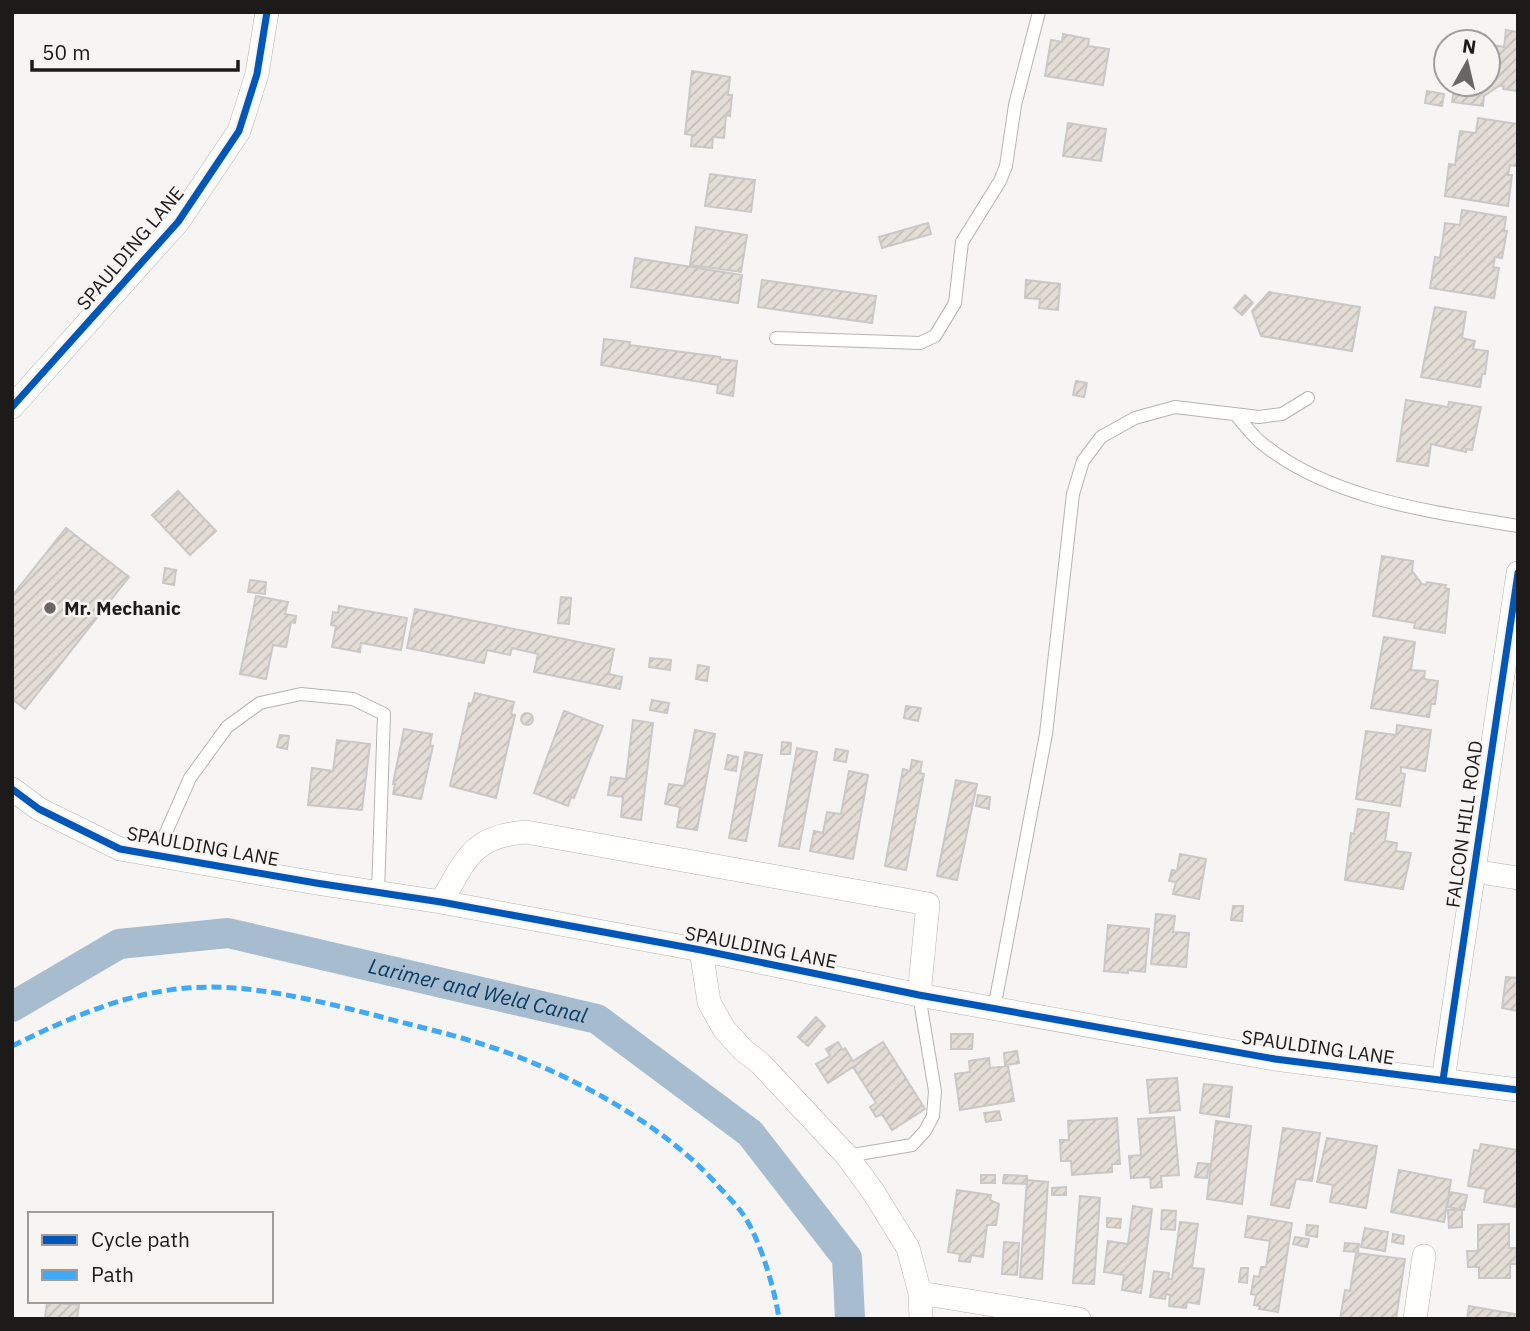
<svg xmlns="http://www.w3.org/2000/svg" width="1530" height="1331" font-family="'IBM Plex Sans',sans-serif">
	<defs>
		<pattern id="building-hatch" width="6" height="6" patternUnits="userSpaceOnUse" patternTransform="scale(1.75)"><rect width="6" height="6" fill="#e3ddd6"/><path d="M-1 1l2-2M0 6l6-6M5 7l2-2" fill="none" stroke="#c2bdb7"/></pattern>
	</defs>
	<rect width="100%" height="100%" fill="#f7f5f3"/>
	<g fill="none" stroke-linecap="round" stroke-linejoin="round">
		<!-- canal -->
		<path stroke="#a7bccf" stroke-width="30" id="s1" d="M12 1007 119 944 228 933 597 1019 750 1133 847 1258 850 1319"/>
	</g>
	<!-- building -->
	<path fill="url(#building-hatch)" stroke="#cac8c7" stroke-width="2" d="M1506 30 1518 32V91L1503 89 1504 86H1499L1484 96 1483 106 1452 102 1455 84H1488V44L1504 47Z
		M1063 34 1089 39 1088 46 1109 49 1103 85 1045 76 1051 40 1062 42Z
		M692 71 730 77 728 95H732L730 116 726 115 724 138 713 137 712 148 691 146 692 135 685 134Z
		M1427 91 1444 94 1442 106 1425 103Z
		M1478 118 1518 124V157L1516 166 1510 165 1508 175H1512L1508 206 1445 196 1449 164 1455 165 1460 131 1476 133Z
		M1068 123 1106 129 1101 161 1063 156Z
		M710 174 755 180 751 212 705 206Z
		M1462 210 1506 217 1504 231H1507L1502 258 1495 257 1493 267 1499 268 1494 298 1430 288 1435 257 1440 258 1445 223 1460 225Z
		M928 223 931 234 882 248 879 237Z
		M696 227 747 235 741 272 690 265Z
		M635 258 742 275 738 303 631 287Z
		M762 280 876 296 872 323 758 307Z
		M1026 280 1060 284 1058 310 1039 308 1040 299 1025 298Z
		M1269 292 1360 307 1352 351 1261 336 1252 311Z
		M1245 295 1253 303 1242 315 1234 308Z
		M1435 307 1466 312 1462 338 1475 341 1473 349 1488 351 1485 374H1482L1480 387 1421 377Z
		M604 339 630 342 629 345 720 357V359L737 361 733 396 717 393 718 385 601 365Z
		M1076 381 1087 383 1084 397 1073 395Z
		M1406 400 1448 407 1449 402 1481 407 1472 450 1466 449V452L1431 444 1428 466 1397 461Z
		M178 491 216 531 190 555 152 515Z
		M66 528 129 577 25 709 12 699V596Z
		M1382 556 1413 561 1412 571 1422 584 1426 585 1427 582 1446 585 1445 588 1449 589 1445 633 1414 628 1415 623 1373 616Z
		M165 568 176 570 174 585 163 583Z
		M250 580 266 582 265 594 248 592Z
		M256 596 288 602 285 614 296 616 295 623 291 622 286 647 273 645 266 679 240 674Z
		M561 597 571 598 569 624 558 623Z
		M339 606 407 618 401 650 361 643 360 652 332 647 336 626 331 625 333 612 338 613Z
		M415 609 614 649 609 674 622 677 620 689 534 672 538 654 512 648 510 655 487 650 484 663 407 648Z
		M1384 637 1415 642 1411 670 1425 671 1424 679 1438 681 1435 704H1431L1429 717 1371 708Z
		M650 658 671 660 670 670 649 667Z
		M698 665 709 667 707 681 696 679Z
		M475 693 514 702 511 714 515 715 496 798 450 786 469 703 472 704Z
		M652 700 669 703 667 713 650 710Z
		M906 706 921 708 918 721 904 718Z
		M564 711 603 726 574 798 571 797 568 806 534 793Z
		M521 719a6 6 0 1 1 12 0a6 6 0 1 1-12 0Z
		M633 720 653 723 641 820 621 817 623 797 608 795 611 777 626 779Z
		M1397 725 1431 730 1425 771 1401 767V773L1405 774 1400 806 1356 799 1366 731 1396 735Z
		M404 729 432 734 430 745 433 746 421 799 393 794 395 784H393Z
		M695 730 715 734 697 830 677 827 680 807 665 804 669 784 684 786Z
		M280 735 289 736 287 749 277 747Z
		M337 740 370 744 362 810 308 805 312 768 333 771Z
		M782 742 791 743 790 754H781Z
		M797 748 817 752 799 849 779 846Z
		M836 749 848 751 846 762 834 760Z
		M745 752 762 755 746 841 729 838Z
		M728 755 738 757 736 771 725 769Z
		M912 760 922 762 920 773 924 774 906 870 885 866 903 769 910 771Z
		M849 771 868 775 853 859 810 851 814 831 823 833 827 812 841 814Z
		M956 780 977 784 957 880 937 876Z
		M978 795 990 797 989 809 976 806Z
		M1358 809 1389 813 1385 841 1397 843 1396 851 1411 853 1403 889 1345 880 1351 833 1354 834Z
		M1180 854 1206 859 1199 899 1173 894 1176 882 1169 881 1172 870 1177 871Z
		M1233 906H1243L1242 921 1231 920Z
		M1156 914 1175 916 1173 932 1189 933 1186 967 1151 964Z
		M1108 925 1149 929 1145 972 1128 970V973L1104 971Z
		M1506 977 1518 978V1011L1502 1008Z
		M816 1017 825 1026 808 1046 798 1037Z
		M951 1034H973L972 1049H951Z
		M838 1042 843 1050 845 1048 853 1061 883 1042 925 1109 892 1130 882 1114 876 1117 870 1107 876 1103 853 1067 828 1083 816 1064 830 1056 826 1049Z
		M1017 1051 1019 1063 1005 1065 1004 1053Z
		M989 1058 990 1068 1008 1066 1014 1101 960 1110 955 1074 970 1072 969 1061Z
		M1177 1078 1180 1110 1150 1113 1147 1080Z
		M1204 1084 1232 1087 1229 1117 1200 1113Z
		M999 1111 1001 1120 986 1122 984 1113Z
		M1174 1117 1179 1175 1161 1176 1162 1187 1151 1188 1150 1177 1131 1178 1129 1156 1141 1155 1138 1119Z
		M1117 1118 1120 1164H1112V1172L1072 1175 1071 1161H1061L1060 1140H1069L1068 1121Z
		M1216 1121 1251 1126 1242 1204 1207 1199Z
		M1283 1128 1320 1133 1312 1181 1296 1179 1289 1208 1271 1205Z
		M1327 1138 1377 1146 1366 1208 1330 1202 1333 1185 1317 1182Z
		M1481 1144 1518 1150 1516 1207 1484 1202 1486 1189 1468 1186 1474 1150 1479 1151Z
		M1198 1163 1209 1164 1207 1178 1195 1177Z
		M1399 1170 1451 1180 1444 1222 1391 1212Z
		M981 1175H995V1183H981Z
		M1004 1175 1027 1176V1184L1003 1183Z
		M1027 1180 1048 1182 1042 1279 1020 1277Z
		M1066 1187V1195H1052V1188Z
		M957 1190 991 1195 990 1200 999 1204 996 1225H987L983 1257 971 1255 970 1262 959 1261 960 1254 948 1252Z
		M1450 1192 1467 1195 1464 1210 1447 1207Z
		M1080 1196 1100 1198 1094 1284 1073 1283Z
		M1133 1206 1152 1209 1141 1293 1122 1290 1124 1275 1104 1272 1108 1241 1128 1244Z
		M1162 1210 1176 1211 1175 1230 1161 1229Z
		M1448 1210H1462V1227L1449 1228Z
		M1248 1216 1292 1223 1278 1312 1259 1309 1260 1306 1254 1305 1256 1295 1251 1294 1254 1276 1259 1277 1261 1267H1266L1270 1241 1245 1237Z
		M1107 1218 1121 1219 1120 1228 1107 1227Z
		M1180 1222 1198 1224 1192 1268 1204 1269 1199 1304 1187 1302 1186 1308 1169 1306 1170 1295 1166 1294 1165 1299 1150 1297 1154 1271 1169 1273 1168 1279H1172Z
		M1509 1224V1248H1516L1517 1264H1510V1278H1479V1267H1468L1467 1251H1478V1225Z
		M1307 1225 1318 1226 1317 1237 1306 1235Z
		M1365 1228 1388 1232 1385 1251 1361 1247Z
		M1393 1234 1404 1236 1403 1244 1392 1242Z
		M1295 1237 1309 1239 1307 1247 1293 1244Z
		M1004 1242 1019 1243 1017 1275 1002 1274Z
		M1345 1243 1359 1244 1358 1252 1344 1251Z
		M1356 1253 1405 1259 1396 1319H1340L1345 1290 1350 1291Z
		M1241 1268H1248L1247 1283 1239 1282Z
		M47 1302 79 1305 77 1319H45Z
		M1469 1306 1515 1314 1514 1319H1467Z"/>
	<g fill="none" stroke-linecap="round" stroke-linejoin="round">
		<!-- lane casing -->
		<g stroke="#b6b4b3" stroke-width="14">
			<path id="lane" d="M776 338 920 343 935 336 955 303 962 242 1000 181 1006 166 1015 105 1039 12
				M1235 414C1244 424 1253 437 1264 445 1333 500 1434 512 1518 526
				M156 855 190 778 227 727 260 703 301 694 353 699 384 714 378 892
				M994 1009 1046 734 1073 494 1083 461 1101 437 1135 418 1175 407 1259 417 1282 414 1308 398
				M847 1156 912 1145 925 1131 933 1116 935 1091 919 995"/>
		</g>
		<!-- street casing -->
		<g stroke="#b6b4b3" stroke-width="24">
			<path id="street" d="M12 407 178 222 239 131 257 74 267 12
				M12 789 39 809 120 849 316 883 441 902 701 950 919 995 1275 1059 1518 1090
				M1473 871 1518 878
				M441 902C466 860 471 836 526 832L928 904 919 995
				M701 950 709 1002 724 1029 743 1050 760 1063 847 1156 874 1193 908 1248 920 1293 921 1319
				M1443 1080 1518 573
				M920 1293 1079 1319
				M1415 1319 1424 1256"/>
		</g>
		<!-- lane -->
		<use href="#lane" stroke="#fefefd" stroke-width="12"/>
		<!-- street -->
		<use href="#street" stroke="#fefefd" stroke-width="23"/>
		<!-- quiet -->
		<path stroke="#3fa9f5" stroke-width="5" stroke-dasharray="10 5" stroke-linecap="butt" d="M12 1046C67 1019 125 993 187 988 249 983 314 1000 374 1015 422 1028 470 1038 516 1056 586 1083 670 1130 719 1187 728 1197 739 1207 746 1219 761 1243 775 1290 779 1319"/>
		<!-- cycleway casing -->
		<g stroke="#f8f4f2" stroke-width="11">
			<path id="cycleway" d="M12 407 178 222 239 131 257 74 267 12
				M12 789 39 809 120 849 316 883 441 902 701 950 919 995 1275 1059 1518 1090
				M1443 1080 1518 573"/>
		</g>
		<!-- cycleway -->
		<use href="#cycleway" stroke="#0057b8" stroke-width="7"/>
	</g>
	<!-- markers -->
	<circle fill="#696766" stroke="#f8f4f2" stroke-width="2.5" cx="50" cy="608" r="7"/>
	<g text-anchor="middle" stroke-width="5" stroke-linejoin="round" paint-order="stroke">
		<!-- street labels -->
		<g font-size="19" fill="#1c1b1a" stroke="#f8f4f2">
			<text transform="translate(130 248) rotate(-50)" y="7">SPAULDING LANE</text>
			<text transform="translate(1464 824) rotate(-82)" y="7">FALCON HILL ROAD</text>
			<text transform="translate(203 846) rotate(10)" y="7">SPAULDING LANE</text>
			<text transform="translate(761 947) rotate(11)" y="7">SPAULDING LANE</text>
			<text transform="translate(1318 1047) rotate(8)" y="7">SPAULDING LANE</text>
		</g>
		<!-- poi labels -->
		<g font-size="19" font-weight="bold" fill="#1c1b1a" stroke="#f8f4f2" text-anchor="start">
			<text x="64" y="615">Mr. Mechanic</text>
		</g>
		<!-- water labels -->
		<g font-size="21" font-style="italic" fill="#093b62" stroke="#f8f4f2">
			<text dy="7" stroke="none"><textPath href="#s1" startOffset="490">Larimer and Weld Canal</textPath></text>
		</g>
	</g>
	<!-- border -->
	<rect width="1530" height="1331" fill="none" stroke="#1c1b1a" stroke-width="28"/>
	<!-- legend -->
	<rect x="28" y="1212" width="245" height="91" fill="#f8f4f2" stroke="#a09d9c" stroke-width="2"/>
	<rect x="42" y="1235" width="35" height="10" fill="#0057b8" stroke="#a09d9c" stroke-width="2"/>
	<text x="91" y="1247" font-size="21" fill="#1c1b1a">Cycle path</text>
	<rect x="42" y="1270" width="35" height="10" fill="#3fa9f5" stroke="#a09d9c" stroke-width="2"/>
	<text x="91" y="1282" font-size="21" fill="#1c1b1a">Path</text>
	<!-- north arrow -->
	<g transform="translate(1467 63) rotate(8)"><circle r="33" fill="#f8f4f2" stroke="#a09d9c" stroke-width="2"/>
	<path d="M0-5L12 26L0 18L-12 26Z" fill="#696766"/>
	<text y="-10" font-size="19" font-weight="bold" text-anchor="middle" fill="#1c1b1a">N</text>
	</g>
	<!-- scale -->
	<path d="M32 60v10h206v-10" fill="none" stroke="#1c1b1a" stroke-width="3.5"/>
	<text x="42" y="60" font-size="21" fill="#1c1b1a" stroke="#f8f4f2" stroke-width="5" paint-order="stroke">50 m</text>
</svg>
